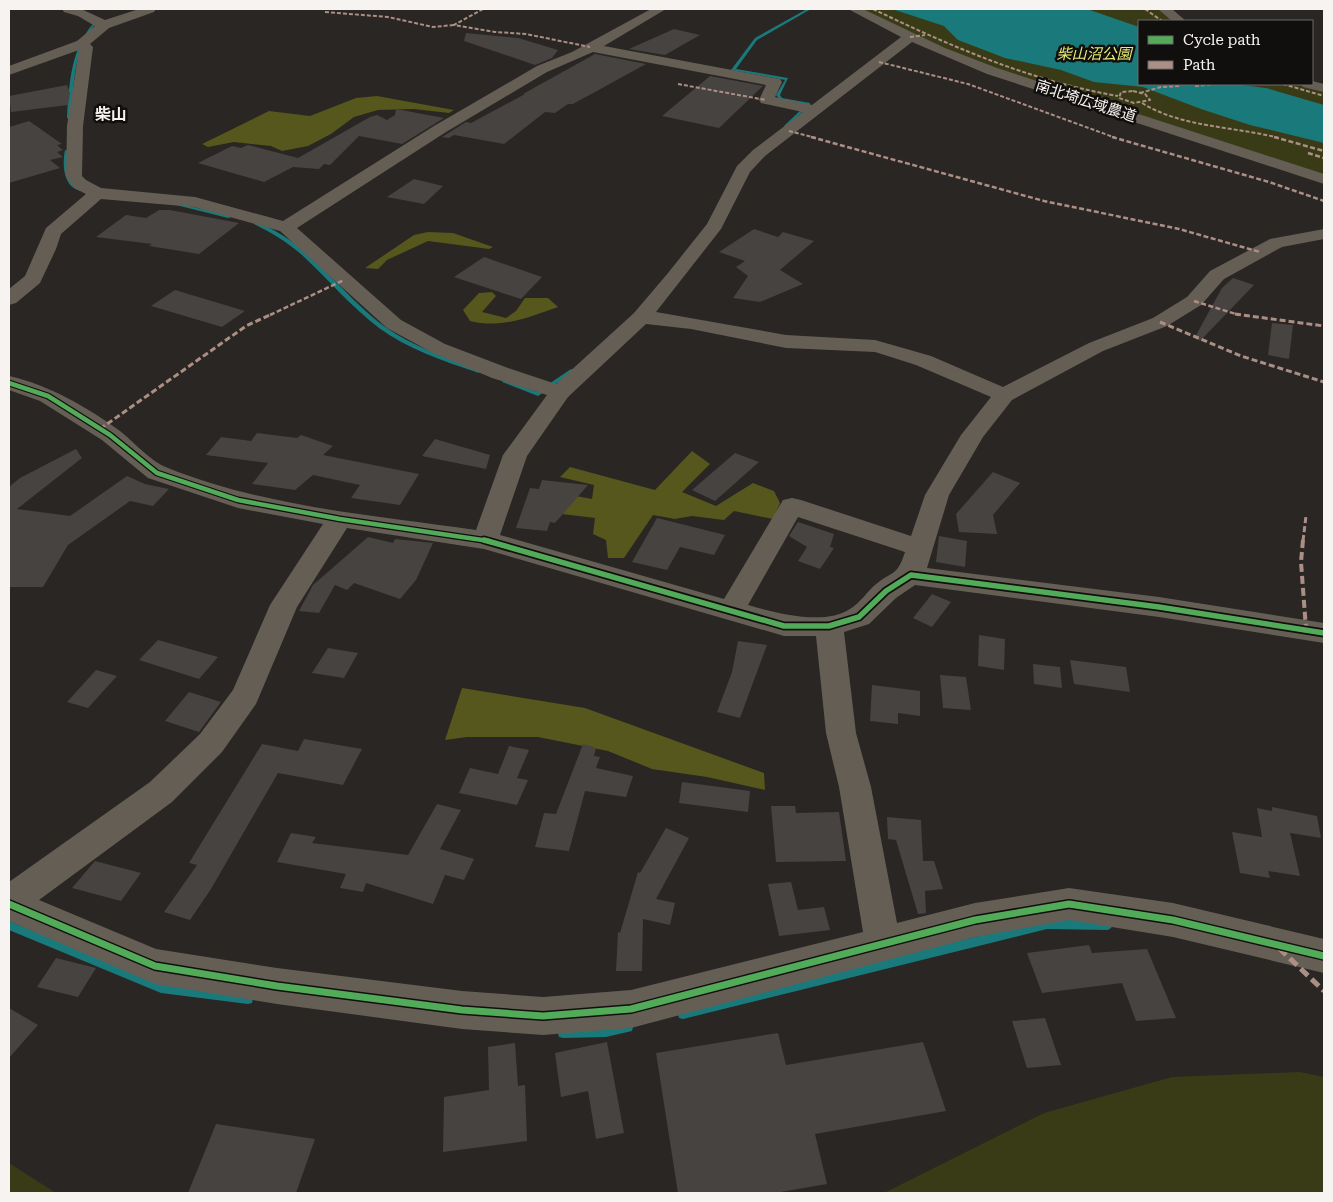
<svg xmlns="http://www.w3.org/2000/svg" width="1333" height="1202" font-family="'Roboto Serif','Noto Sans JP',serif">
	<rect width="100%" height="100%" fill="#292623"/>
	<!-- green -->
	<path fill="#393b16" d="M860 9H1160L1176 21H1139V84H1302L1324 90V175L1001 71 929 43Z
		M1300 1072 1324 1077V1193H884L1044 1113 1172 1077Z
		M9 1163 56 1193H9Z"/>
	<!-- forest -->
	<path fill="#55571c" d="M377 96 454 110 449 113 414 109 378 110 354 117 331 134 308 146 282 151 271 146 234 142 208 147 202 144 269 111 310 116 356 98Z
		M428 232 453 233 493 247 489 249 428 241 387 260 378 269 365 268 414 235Z
		M492 292 496 296 482 312 506 318 516 311 525 298H548L558 307C529 317 502 329 470 321L463 310 479 293Z
		M692 451 710 464 682 492 716 506 753 483 774 491 780 503 773 519 734 511 724 520 692 516 675 519 653 515 624 558H608L606 540 593 534 595 518 562 514 571 495 592 499 594 485 560 477 570 467 655 490Z
		M462 688 585 708 764 773 765 790 707 777 652 769 608 751 538 737H467L445 740Z"/>
	<!-- water -->
	<path fill="#1a7a7b" d="M892 9H1087L1139 27V84H1233L1266 88 1324 105V143L1250 125 1201 109 1143 87 1094 82 1061 70 1005 58 958 40 944 26Z"/>
	<g fill="none" stroke-linecap="round" stroke-linejoin="round">
		<!-- stream -->
		<path fill="#1a7a7b" fill-rule="evenodd" d="M76 9H80L102 19C99 22 96 24 93 27 74 48 73 91 71 118L69 119 67 118C69 84 71 43 98 19Z
			M807 9H811L757 40 736 69 788 78 780 95 782 98 810 103V105L786 127 784 126 785 125 806 105 780 100 776 95 785 80 731 70 755 38Z
			M65 150 69 151C68 168 66 180 83 189V191C63 189 62 165 65 150Z
			M176 203 232 216V217L228 218 176 205Z
			M254 222C259 222 264 225 268 227 308 247 336 285 369 314 391 334 418 347 446 357 457 362 471 364 481 371L478 373 476 372C443 361 408 349 379 328 351 307 328 279 302 255 287 242 272 233 254 224Z
			M571 369 574 371 573 372 538 396 502 382 503 381H507L537 392Z
			M1047 919 1108 920 1111 922 1113 925 1111 928 1108 930 1047 929 683 1019 679 1018 678 1014 679 1010 683 1009Z
			M9 921 161 983 248 994 252 995 253 999 252 1003 248 1004 161 993 9 930Z
			M628 1022 632 1023 633 1027 632 1031 606 1037 563 1038 559 1037 558 1033 559 1029 563 1028 606 1027Z"/>
	</g>
	<!-- building -->
	<path fill="#464341" d="M674 29 700 35 665 55 629 49Z
		M466 33 518 38 558 50 552 58 535 65 464 41Z
		M595 54 646 64 573 104H568L555 113 545 112 504 144 454 135 449 138 442 137 466 122 471 123 525 94H523Z
		M710 76 763 86 719 128 662 116Z
		M67 85 70 93 68 105 11 112 9 96Z
		M396 109 444 118 402 144 359 136 330 165 324 164 319 169 293 167 264 182 198 163 232 146 241 148 248 145 298 158 370 117 377 115 387 120 395 115Z
		M29 121 62 144 57 145 63 150 57 152 63 157 50 160 60 168 9 183V127Z
		M414 179 443 186 424 204 387 197Z
		M159 210H170L239 223 199 254 149 246 152 244 96 237 126 215 146 218Z
		M754 229 778 237 783 232 814 241 780 270 803 284 760 302 733 298 748 276 736 267 745 261 719 252Z
		M484 257 542 277 521 299 454 277Z
		M1233 278 1254 285 1200 341 1195 337 1222 288Z
		M175 290 245 311 222 327 151 306Z
		M1272 323 1293 325 1289 359 1268 355Z
		M257 433 297 438 301 435 333 446 323 455 419 474 400 505 351 498 360 485 313 475 295 490 252 484 268 463 206 455 221 437 251 441Z
		M435 439 490 455 486 469 422 456Z
		M76 449 82 458 17 509 70 516 127 476 145 484 169 489 153 506 130 501 68 545 43 587H9V487L20 478Z
		M735 453 759 462 715 501 692 490Z
		M993 472 1020 483 993 515 997 534 959 532 956 514Z
		M542 480 588 485 555 523 550 522 547 531 516 528 530 488 539 489Z
		M657 518 725 535 714 555 680 547 667 570 632 562Z
		M798 522 834 534 830 547 834 548 820 569 798 561 807 547 789 536Z
		M939 536 967 541 965 567 936 562Z
		M368 537 393 543 395 539 433 543 416 580 400 599 354 583 347 590 335 585 319 613 299 611 313 585Z
		M932 594 951 602 932 627 913 618Z
		M979 635 1005 639 1004 670 978 666Z
		M158 640 218 657 199 679 139 660Z
		M738 641 767 645 740 718 717 712 732 672Z
		M328 648 358 653 344 678 312 673Z
		M1070 660 1126 667 1130 692 1074 684Z
		M1033 664 1060 667 1062 688 1034 684Z
		M96 670 117 676 88 708 67 702Z
		M940 675 966 677 971 710 943 708Z
		M872 685 920 691V716L898 713V724L870 721Z
		M189 692 221 702 199 732 165 721Z
		M304 739 362 749 343 785 278 773 211 889 190 920 164 912 197 865 189 863 262 744 298 751Z
		M583 744 596 748 594 756 600 757 596 768 633 776 626 797 585 791 569 851 535 847 544 813 556 814Z
		M509 746 529 750 517 778 528 780 517 805 459 793 470 768 498 774Z
		M682 782 750 791 748 812 679 803Z
		M437 804 461 810 440 849 474 859 464 880 445 875 433 904 366 883 363 892 340 888 346 874 277 862 291 833 316 837 312 843 408 855Z
		M771 806H795L796 813 839 812 846 861 776 862Z
		M1272 807 1317 816 1321 838 1290 833 1300 876 1268 871 1270 878 1240 873 1232 832 1262 837 1257 808 1272 811Z
		M887 817 921 820 923 861H934L943 889 925 891 926 913 918 914 896 840 888 839Z
		M666 828 689 838 656 899 675 903 670 925 643 919 642 971H616L618 932 620 933 638 872 640 873Z
		M95 861 141 873 121 901 72 888Z
		M791 882 798 910 824 907 830 930 779 936 768 884Z
		M1089 945 1092 953 1147 949 1176 1018 1136 1021 1122 983 1042 993 1027 953Z
		M56 958 96 968 78 997 37 987Z
		M9 1008 38 1025 9 1058Z
		M1045 1018 1061 1065 1027 1068 1012 1021Z
		M778 1033 786 1065 923 1042 946 1111 815 1134 827 1184 775 1193H678L656 1053Z
		M607 1042 624 1133 596 1139 588 1091 561 1097 555 1053Z
		M515 1043 518 1086 525 1085 527 1141 443 1152 444 1097 489 1090 488 1047Z
		M216 1124 315 1139 296 1193H188Z"/>
	<g fill="none" stroke-linecap="round" stroke-linejoin="round">
		<!-- minor -->
		<path fill="#655e55" fill-rule="evenodd" d="M62 9H81L105 20 139 9H156L154 12 109 28 90 44 93 47 83 126 82 176 86 180 101 188 195 197 283 221 434 126 537 66 572 52 651 9H666L604 46 780 79 782 82 775 97 812 105 901 37 848 9H863L945 48 997 68 1324 174V184L987 74 912 42 765 156 750 172 721 229 656 312 786 335 875 340 931 356 1003 387 1089 343 1153 318 1187 297 1210 271 1270 239 1324 229V239L1282 247 1224 279 1201 305 1167 326 1103 351 1012 400 983 437 949 495 927 568 1159 597 1324 623V643L1159 617 915 585 896 598 869 624 844 632 856 733 871 787 897 923 975 903 1069 888 1173 903 1324 939V973L1173 937 1069 920 975 937 631 1028 543 1035 462 1029 277 1004 155 984 9 921V882L150 782 200 734 233 690 270 605 323 524 238 508 148 478 102 440 40 401 9 390V376C49 385 87 407 120 431 135 443 151 462 168 468 265 507 373 515 476 530L503 455 547 395 492 378 431 352 387 328 280 231 194 207 101 199 61 234 56 249 40 283 16 303 9 305V289L25 276 46 228 86 194 74 188 66 176 67 126 79 50 9 75V66L77 41 95 26 78 16 64 12ZM593 52 766 85 759 100 761 103 803 112 753 150 737 166 707 224 668 273 634 313 556 384 508 368 445 344 401 320 297 228 446 132 547 72ZM646 324 691 329 786 348 875 352 916 365 991 397 961 435 925 495 911 536 801 500 792 498 783 500 724 599 500 535 527 456 568 397ZM798 517 905 552C897 577 893 570 875 585 867 592 860 603 850 609 825 626 775 613 748 605ZM347 528 484 549 784 636H816L826 733 839 787 863 932 631 990 543 997 462 991 277 968 156 949 39 900 172 802 222 752 256 704 297 607Z
			M1158 9H1172L1186 21H1172Z
			M1312 81 1324 84V92L1303 87 1301 84H1312Z"/>
		<!-- quiet-far4 -->
		<path stroke="#ac8f84" stroke-width="2" stroke-dasharray="4 2" stroke-linecap="butt" d="M483 9 454 25 495 32 526 34 590 47
			M873 9C952 47 1031 81 1118 96
			M1145 9 1162 21
			M325 12 388 17 433 27 454 25
			M910 37 925 35
			M879 62 968 84 1116 138
			M678 84 766 100
			M1283 84 1324 96
			M1195 86 1217 84
			M1133 91 1145 94 1150 100 1134 103 1119 98 1121 92Z
			M1140 93 1161 87 1181 86
			M1142 103C1183 128 1233 126 1279 138
			M789 131 816 138"/>
		<!-- quiet-far3 -->
		<path stroke="#ac8f84" stroke-width="2.5" stroke-dasharray="5 2.5" stroke-linecap="butt" d="M811 137 1044 201 1179 229 1260 252
			M1112 137 1269 182 1324 201
			M1274 137 1324 151
			M1308 153 1324 158
			M1194 301 1239 315
			M270 315 344 280"/>
		<!-- quiet-far2 -->
		<path stroke="#ac8f84" stroke-width="3" stroke-dasharray="6 3" stroke-linecap="butt" d="M1235 314 1324 326
			M1160 322 1241 356 1324 382
			M100 429 246 326 272 314
			M1303 541 1306 516"/>
		<!-- quiet-far1 -->
		<path stroke="#ac8f84" stroke-width="4" stroke-dasharray="8 4" stroke-linecap="butt" d="M1303 540 1301 562 1306 629"/>
		<!-- quiet -->
		<path stroke="#ac8f84" stroke-width="5" stroke-dasharray="10 5" stroke-linecap="butt" d="M1279 948 1324 991"/>
		<!-- cycleway-far2 casing -->
		<g stroke="#110f0d" stroke-width="7">
			<path id="cycleway-far2" d="M9 383 48 396 110 435 157 473 238 500 340 519 489 541"/>
		</g>
		<!-- cycleway-far1 casing -->
		<g stroke="#110f0d" stroke-width="9">
			<path id="cycleway-far1" d="M484 540 784 626H829L859 617 886 591 911 575 1159 607 1324 633"/>
		</g>
		<!-- cycleway casing -->
		<g stroke="#110f0d" stroke-width="10">
			<path id="cycleway" d="M9 904 155 966 277 986 462 1010 543 1016 631 1009 975 920 1069 904 1173 920 1324 956"/>
		</g>
		<!-- cycleway-far2 -->
		<use href="#cycleway-far2" stroke="#51ab58" stroke-width="4.5"/>
		<!-- cycleway-far1 -->
		<use href="#cycleway-far1" stroke="#51ab58" stroke-width="5.5"/>
		<!-- cycleway -->
		<use href="#cycleway" stroke="#51ab58" stroke-width="7"/>
	</g>
	<g text-anchor="middle" stroke-width="5" stroke-linejoin="round" paint-order="stroke">
		<!-- far-park labels -->
		<g font-size="15" font-style="italic" fill="#e7ec78" stroke="#110f0d">
			<text x="1094" y="59">柴山沼公園</text>
		</g>
		<!-- far-street labels -->
		<g font-size="15" fill="#f7f3f1" stroke="#110f0d">
			<text transform="translate(1086 101) rotate(18)" y="5">南北埼広域農道</text>
		</g>
		<!-- far-quarter labels -->
		<g font-size="16" font-weight="bold" fill="#f7f3f1" stroke="#110f0d">
			<text x="111" y="120">柴山</text>
		</g>
	</g>
	<!-- border -->
	<rect width="1333" height="1202" fill="none" stroke="#f7f3f1" stroke-width="20"/>
	<!-- legend -->
	<rect x="1138" y="20" width="175" height="65" fill="#110f0d" stroke="#6d6a68"/>
	<rect x="1148" y="36" width="25" height="8" fill="#51ab58" stroke="#6d6a68"/>
	<text x="1183" y="45" font-size="15" fill="#f7f3f1">Cycle path</text>
	<rect x="1148" y="61" width="25" height="8" fill="#ac8f84" stroke="#6d6a68"/>
	<text x="1183" y="70" font-size="15" fill="#f7f3f1">Path</text>
</svg>
